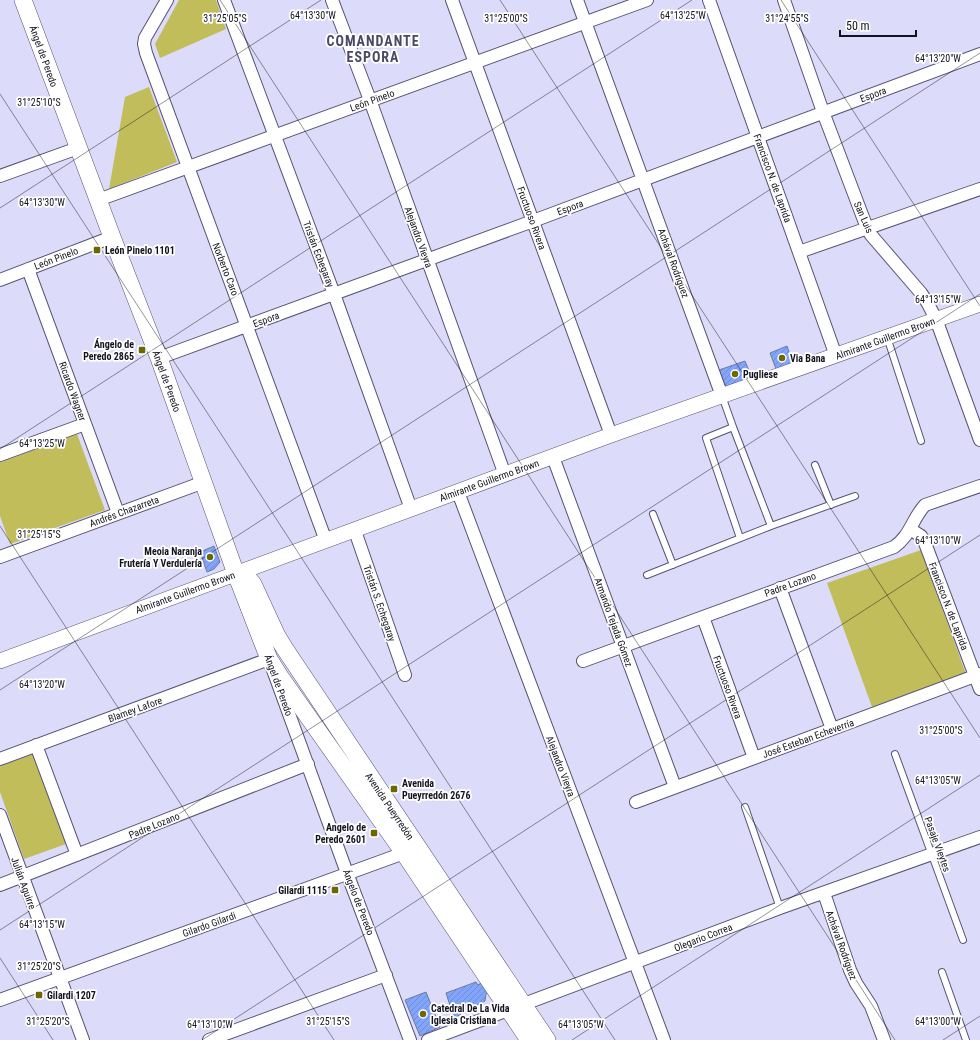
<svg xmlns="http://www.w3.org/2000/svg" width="980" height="1040" font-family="'Roboto Condensed',sans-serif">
	<defs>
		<pattern id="building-hatch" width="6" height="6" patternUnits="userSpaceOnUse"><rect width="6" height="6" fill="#82a4fa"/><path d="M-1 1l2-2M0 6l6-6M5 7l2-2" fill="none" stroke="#6f8cd6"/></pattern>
	</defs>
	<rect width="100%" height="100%" fill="#dcdbf9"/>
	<!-- green -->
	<path fill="#c1bd5b" d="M179 0H216L226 29 160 58 155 44Z
		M149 87 177 162 109 189 125 97Z
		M77 434 105 510 10 544 0 516V462Z
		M921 550 966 674 872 707 827 583Z
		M33 754 66 844 24 859 0 792V766Z"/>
	<!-- building -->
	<path fill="url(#building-hatch)" stroke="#6e7b9b" d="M787 346 793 363 776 369 770 353Z
		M745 361 752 378 726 388 719 370Z
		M214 546 220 562 214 569 207 572 200 552Z
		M476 982 478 985 481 983 489 990 486 994 485 1001 454 1018 446 993Z
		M426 992 440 1027 420 1036 405 1000Z"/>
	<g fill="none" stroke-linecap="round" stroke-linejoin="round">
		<!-- service casing -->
		<g stroke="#565474" stroke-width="8">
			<path id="service" d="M887 337 921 441
				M722 396 733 427 771 526
				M733 427 706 438 740 538
				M815 465 831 505
				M653 514 673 565
				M647 575 771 526 855 496
				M895 754 963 940
				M745 807 780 908
				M942 972 966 1040"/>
		</g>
		<!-- minor casing -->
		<g stroke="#565474" stroke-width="14">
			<path id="minor" d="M167 0 145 38 144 44 146 53 326 541
				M224 0 334 294 411 509
				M332 0 370 100 505 475
				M452 0 611 435
				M577 0 722 396
				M709 0 836 356
				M784 0 823 112 867 228 871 235 921 293 927 302 936 319 980 440
				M0 176 78 148
				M98 200 647 0
				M799 252 980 189
				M28 269 118 513
				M0 280 112 237
				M159 358 533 221 980 54
				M0 455 85 424
				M553 457 675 787
				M458 492 664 1040
				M910 529 921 536 925 543 980 689
				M355 531 405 675
				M0 557 204 482
				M780 588 832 729
				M703 617 754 758
				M583 661 894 547C911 535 912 519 925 505L980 486
				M36 745 77 855
				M0 759 269 659 347 873 410 1040
				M636 802 980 674
				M0 815 83 1040
				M0 885 308 764
				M824 893 850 970 856 983 871 1006 884 1040
				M0 1000 404 853 410 849
				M209 1040 386 975
				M428 1040 780 908 980 837"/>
		</g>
		<!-- tertiary casing -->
		<g stroke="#565474" stroke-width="16">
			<path id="tertiary" d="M0 661 611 435 980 304"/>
		</g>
		<!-- secondary casing -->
		<g stroke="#565474" stroke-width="18">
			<path id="secondary" d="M23 0 112 237 159 358 236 574 269 659 281 678 404 853 529 1040
				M238 574 247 577 253 584 277 636 285 649 547 1040"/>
		</g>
		<!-- service -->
		<use href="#service" stroke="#fff" stroke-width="6"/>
		<!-- minor -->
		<use href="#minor" stroke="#fff" stroke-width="12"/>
		<!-- tertiary -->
		<use href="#tertiary" stroke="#fff" stroke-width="15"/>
		<!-- secondary -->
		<use href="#secondary" stroke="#fff" stroke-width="17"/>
	</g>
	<!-- ticks -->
	<path fill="none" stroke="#13121f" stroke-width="1" stroke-opacity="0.45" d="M220 0 895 1040M500 0 980 738M781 0 980 306M0 94 615 1040M0 208 321 0M0 449 692 0M0 526 334 1040M0 690 980 53M0 930 980 294M0 958 53 1040M202 1040 980 535M572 1040 980 775M943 1040 980 1016"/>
	<!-- markers -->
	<g fill="#6c6700" stroke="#fff" stroke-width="1.5">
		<rect x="93" y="246" width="8" height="8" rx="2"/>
		<rect x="138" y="346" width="8" height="8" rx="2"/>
		<circle cx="782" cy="358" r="4"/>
		<circle cx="735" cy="374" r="4"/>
		<circle cx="210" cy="557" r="4"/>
		<rect x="390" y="785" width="8" height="8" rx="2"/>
		<rect x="370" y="829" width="8" height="8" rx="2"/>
		<rect x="331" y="886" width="8" height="8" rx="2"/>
		<rect x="35" y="991" width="8" height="8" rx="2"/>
		<circle cx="423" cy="1014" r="4"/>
	</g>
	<g text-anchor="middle" stroke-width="3.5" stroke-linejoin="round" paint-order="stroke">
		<!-- street labels -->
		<g font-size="10" fill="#13121f" stroke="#fff">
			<text transform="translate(44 56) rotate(70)" y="4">Ángel de Peredo</text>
			<text transform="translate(873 94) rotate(-20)" y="4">Espora</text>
			<text transform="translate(372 100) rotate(-20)" y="4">León Pinelo</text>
			<text transform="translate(773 178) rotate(70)" y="4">Francisco N. de Laprida</text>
			<text transform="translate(570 207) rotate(-20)" y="4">Espora</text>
			<text transform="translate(864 217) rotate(66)" y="4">San Luis</text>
			<text transform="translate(532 218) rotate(70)" y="4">Fructuoso Rivera</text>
			<text transform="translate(419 237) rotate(70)" y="4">Alejandro Vieyra</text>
			<text transform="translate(319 254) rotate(69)" y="4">Tristán Echegaray</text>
			<text transform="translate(56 258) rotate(-21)" y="4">León Pinelo</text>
			<text transform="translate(674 263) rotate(70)" y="4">Achával Rodríguez</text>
			<text transform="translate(226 269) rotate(69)" y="4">Norberto Caro</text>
			<text transform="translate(266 319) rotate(-20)" y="4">Espora</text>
			<text transform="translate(885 338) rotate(-20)" y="4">Almirante Guillermo Brown</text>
			<text transform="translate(167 381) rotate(70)" y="4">Ángel de Peredo</text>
			<text transform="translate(73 391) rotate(70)" y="4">Ricardo Wagner</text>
			<text transform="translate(489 480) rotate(-20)" y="4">Almirante Guillermo Brown</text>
			<text transform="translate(124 511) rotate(-20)" y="4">Andrés Chazarreta</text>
			<text transform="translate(790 584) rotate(-20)" y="4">Padre Lozano</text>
			<text transform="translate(185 592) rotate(-20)" y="4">Almirante Guillermo Brown</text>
			<text transform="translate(380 603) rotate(71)" y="4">Tristán S. Echegaray</text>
			<text transform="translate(949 606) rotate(69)" y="4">Francisco N. de Laprida</text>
			<text transform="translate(614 622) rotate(70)" y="4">Armando Tejada Gómez</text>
			<text transform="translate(279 685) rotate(70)" y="4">Ángel de Peredo</text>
			<text transform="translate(728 687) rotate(70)" y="4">Fructuoso Rivera</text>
			<text transform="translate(135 709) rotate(-20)" y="4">Blamey Lafore</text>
			<text transform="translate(808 738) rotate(-20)" y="4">José Esteban Echeverría</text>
			<text transform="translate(561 766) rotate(69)" y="4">Alejandro Vieyra</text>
			<text transform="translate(390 806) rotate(56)" y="4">Avenida Pueyrredón</text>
			<text transform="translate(154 825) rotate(-22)" y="4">Padre Lozano</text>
			<text transform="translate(938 844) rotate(70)" y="4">Pasaje Vieytes</text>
			<text transform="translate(24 883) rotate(70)" y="4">Julián Aguirre</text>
			<text transform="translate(359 902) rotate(69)" y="4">Ángelo de Peredo</text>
			<text transform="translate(209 924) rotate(-20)" y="4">Gilardo Gilardi</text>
			<text transform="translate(703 937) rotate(-21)" y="4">Olegario Correa</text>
			<text transform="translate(842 945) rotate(70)" y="4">Achával Rodríguez</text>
		</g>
		<!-- poi labels -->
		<g font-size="10" font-weight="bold" fill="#13121f" stroke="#fff" text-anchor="start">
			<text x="105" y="254">León Pinelo 1101</text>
			<text x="134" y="348" text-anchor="end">Ángelo de<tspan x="134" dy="12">Peredo 2865</tspan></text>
			<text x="790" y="362">Via Bana</text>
			<text x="743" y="378">Pugliese</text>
			<text x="202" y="555" text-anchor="end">Meoia Naranja<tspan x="202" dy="12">Frutería Y Verdulería</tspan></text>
			<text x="402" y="787">Avenida<tspan x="402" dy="12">Pueyrredón 2676</tspan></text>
			<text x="366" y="831" text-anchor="end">Angelo de<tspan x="366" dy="12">Peredo 2601</tspan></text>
			<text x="327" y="894" text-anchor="end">Gilardi 1115</text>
			<text x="47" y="999">Gilardi 1207</text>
			<text x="431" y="1012">Catedral De La Vida<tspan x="431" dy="12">Iglesia Cristiana</tspan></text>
		</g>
		<!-- district labels -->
		<g font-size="14" font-weight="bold" letter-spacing="1" fill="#4a4867" stroke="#fff">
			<text x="373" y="46">COMANDANTE<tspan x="373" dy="16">ESPORA</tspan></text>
		</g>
	</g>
	<g font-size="10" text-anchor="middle" fill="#13121f" stroke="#fff" stroke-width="3.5" stroke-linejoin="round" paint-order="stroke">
		<text x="313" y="19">64°13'30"W</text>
		<text x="683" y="19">64°13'25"W</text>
		<text x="225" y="22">31°25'05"S</text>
		<text x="506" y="22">31°25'00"S</text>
		<text x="787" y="22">31°24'55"S</text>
		<text x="938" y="62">64°13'20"W</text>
		<text x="39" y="106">31°25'10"S</text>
		<text x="42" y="206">64°13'30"W</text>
		<text x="938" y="303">64°13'15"W</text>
		<text x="42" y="447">64°13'25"W</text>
		<text x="39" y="538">31°25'15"S</text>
		<text x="938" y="544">64°13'10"W</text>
		<text x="42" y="688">64°13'20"W</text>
		<text x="941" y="734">31°25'00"S</text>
		<text x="938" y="784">64°13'05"W</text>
		<text x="42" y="928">64°13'15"W</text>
		<text x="39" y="970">31°25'20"S</text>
		<text x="938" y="1025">64°13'00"W</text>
		<text x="48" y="1025">31°25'20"S</text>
		<text x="328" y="1025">31°25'15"S</text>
		<text x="210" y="1028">64°13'10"W</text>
		<text x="581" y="1028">64°13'05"W</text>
	</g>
	<!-- scale -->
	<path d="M840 30v6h76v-6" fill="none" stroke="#13121f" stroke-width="2"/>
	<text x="846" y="30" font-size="12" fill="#13121f" stroke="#ffffff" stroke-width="3" paint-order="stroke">50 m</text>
</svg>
